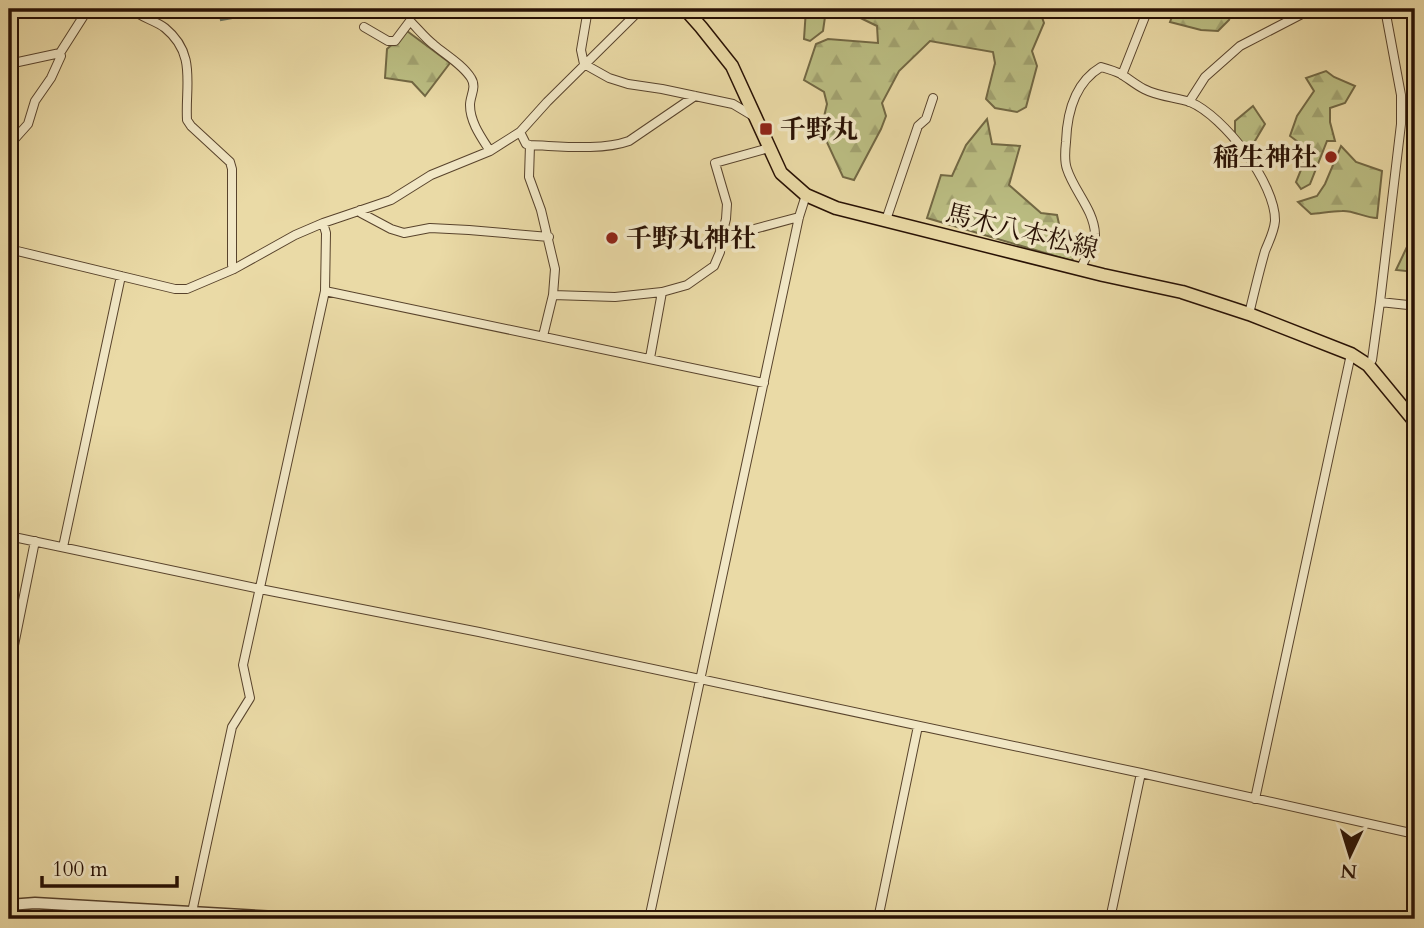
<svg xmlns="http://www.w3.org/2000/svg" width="1424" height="928" font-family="Cardo,'Noto Serif JP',serif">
	<defs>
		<pattern id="forest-firs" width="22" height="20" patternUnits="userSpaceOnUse" patternTransform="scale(1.75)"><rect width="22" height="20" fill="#bbbe83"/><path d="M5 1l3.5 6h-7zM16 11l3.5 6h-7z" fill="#a1a270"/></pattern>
		<pattern id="water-waves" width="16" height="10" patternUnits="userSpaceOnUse" patternTransform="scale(1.75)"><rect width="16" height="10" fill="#98bba4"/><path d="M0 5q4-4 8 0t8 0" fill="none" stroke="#83a08c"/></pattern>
	</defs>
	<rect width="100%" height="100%" fill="#eadaa6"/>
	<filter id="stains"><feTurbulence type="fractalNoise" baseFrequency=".00286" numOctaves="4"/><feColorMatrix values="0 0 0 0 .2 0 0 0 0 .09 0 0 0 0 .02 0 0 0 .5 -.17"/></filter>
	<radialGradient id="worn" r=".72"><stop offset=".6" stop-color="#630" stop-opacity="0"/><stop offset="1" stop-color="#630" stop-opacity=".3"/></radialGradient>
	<!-- forest -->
	<path fill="url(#forest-firs)" stroke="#726844" stroke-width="2" d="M806 9H840L826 10 823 31 810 41 804 39Z
		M849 9H1039L1044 23 1032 51 1037 66 1026 107 1017 112 995 108 986 99 995 63 993 52 930 41 899 71 882 103 886 116 881 129 854 180 843 177 825 138 823 121 827 104 824 92 804 80 816 44 828 39 878 43 877 26 846 11Z
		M1175 9H1233L1229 20 1218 31 1201 30 1170 22Z
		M407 31 450 63 425 96 412 82 385 78 387 49Z
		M1326 71 1334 77 1355 86 1345 103 1330 108V122L1335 141H1327L1310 184 1301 189 1296 182 1309 150 1290 136 1297 116 1314 91 1306 78Z
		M1253 106 1265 124 1249 151 1235 135V121Z
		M987 119 992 144 1020 146 1009 185 1041 213 1057 215 1063 242 1077 246 1072 261 927 218 941 175 952 176 966 145Z
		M1341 146 1356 162 1382 171 1377 218C1365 218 1353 210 1342 211 1332 211 1322 213 1311 214L1298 202 1317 196 1325 184Z
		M1415 230V272L1396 270Z"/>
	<!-- water -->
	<path fill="url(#water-waves)" stroke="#6b7764" stroke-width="2" d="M218 9H272V11L221 20Z"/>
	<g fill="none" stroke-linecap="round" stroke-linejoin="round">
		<!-- minor casing -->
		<g stroke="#58432c" stroke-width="10">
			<path id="minor" d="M132 9C141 18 155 20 165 28 197 54 185 85 187 120L191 126 230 162 232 169V265L234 269
				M588 9 581 50 584 64 609 78 628 84 662 89 733 104 753 116
				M364 27 388 41H395L410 21C418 29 425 38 434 45 446 55 463 65 471 78 477 87 470 96 470 105 470 122 481 137 490 151
				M9 64 60 53 88 9
				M1122 75 1148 9
				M1189 102 1205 77 1240 46 1300 15 1305 9
				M520 132 526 144 530 145C560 146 601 151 629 141L695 96
				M530 145 529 177 541 210 555 269 553 295 543 336
				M9 149 11 143 28 124 35 101 51 78 61 56 60 53
				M360 210 361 213 391 229 404 233 430 228 469 230 549 237
				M886 220 918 126 926 119 933 98
				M721 238 726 219 727 204 715 163 769 148
				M9 249 175 289H187L234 269 295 235 323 223 391 200 431 175 490 151 520 132 547 102 641 9
				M1081 269C1084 257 1096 246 1095 234 1094 210 1074 191 1067 169 1064 161 1065 151 1066 142 1067 113 1074 83 1101 67 1108 69 1115 71 1121 74 1129 79 1136 85 1144 89 1159 97 1176 97 1190 102 1224 116 1276 184 1275 221 1274 232 1269 241 1265 251 1259 272 1254 293 1249 314
				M325 291 764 383
				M553 295 615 297 662 292 687 285 714 266 720 252 721 238 799 217
				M1380 302 1408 305 1415 303
				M650 358 662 292
				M1368 365 1372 360 1380 302 1401 124V95L1385 9
				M9 536 260 589 479 632 1141 773 1415 834
				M63 547 121 276
				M9 670 35 541
				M1255 799 1351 354
				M192 912 232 727 250 698 243 665 325 291 326 233 323 223
				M649 919 799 217 806 195
				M878 919 918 726
				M1110 919 1141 773"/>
		</g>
		<!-- tertiary casing -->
		<g stroke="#58432c" stroke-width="13">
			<path id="tertiary" d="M9 905 35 903 277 917 285 919"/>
		</g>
		<!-- primary casing -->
		<g stroke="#281104" stroke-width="15">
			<path id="primary" d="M685 9 701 27 732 66 781 173 806 195 836 208 1103 275 1182 292 1249 314 1351 354 1368 365 1415 422"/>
		</g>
		<!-- minor -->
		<use href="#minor" stroke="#f1e7c5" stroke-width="8"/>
		<!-- tertiary -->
		<use href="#tertiary" stroke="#f1e7c5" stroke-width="10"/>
		<!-- primary -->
		<use href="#primary" stroke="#eadaa6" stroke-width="12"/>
	</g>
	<!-- markers -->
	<g fill="#8f2418" stroke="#f1e7c5" stroke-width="2.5">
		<rect x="759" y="122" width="14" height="14" rx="3.5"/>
		<circle cx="1331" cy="157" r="7"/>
		<circle cx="612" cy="238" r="7"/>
	</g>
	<g text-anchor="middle" stroke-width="7" stroke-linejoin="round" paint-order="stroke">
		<!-- poi labels -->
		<g font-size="26" font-weight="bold" fill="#281104" stroke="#f1e7c5" text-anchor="start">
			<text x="780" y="138">千野丸</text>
			<text x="1317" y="166" text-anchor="end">稲生神社</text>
			<text x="626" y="247">千野丸神社</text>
		</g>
		<!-- street labels -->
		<g font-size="26" fill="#281104" stroke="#f1e7c5">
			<text transform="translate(1022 231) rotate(14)" y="9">馬木八本松線</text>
		</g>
	</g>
	<!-- margin -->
	<rect width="1424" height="928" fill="none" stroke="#eadaa6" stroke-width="35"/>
	<rect x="10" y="10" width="1403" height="907" fill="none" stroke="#281104" stroke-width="3.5"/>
	<rect x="18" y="18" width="1389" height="893" fill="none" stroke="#281104" stroke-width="2"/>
	<!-- north arrow -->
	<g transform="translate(1350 855) rotate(184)" stroke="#f1e7c5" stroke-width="5" paint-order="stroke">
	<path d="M0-5L12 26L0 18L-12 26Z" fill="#281104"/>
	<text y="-10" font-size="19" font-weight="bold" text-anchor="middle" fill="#281104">N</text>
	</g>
	<!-- scale -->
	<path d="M42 876v10h135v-10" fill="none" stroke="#281104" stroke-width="3.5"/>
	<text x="52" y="876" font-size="21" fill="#281104" stroke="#f1e7c5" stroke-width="5" paint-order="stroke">100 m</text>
	<rect width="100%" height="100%" filter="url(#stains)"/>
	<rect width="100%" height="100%" fill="url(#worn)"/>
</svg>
